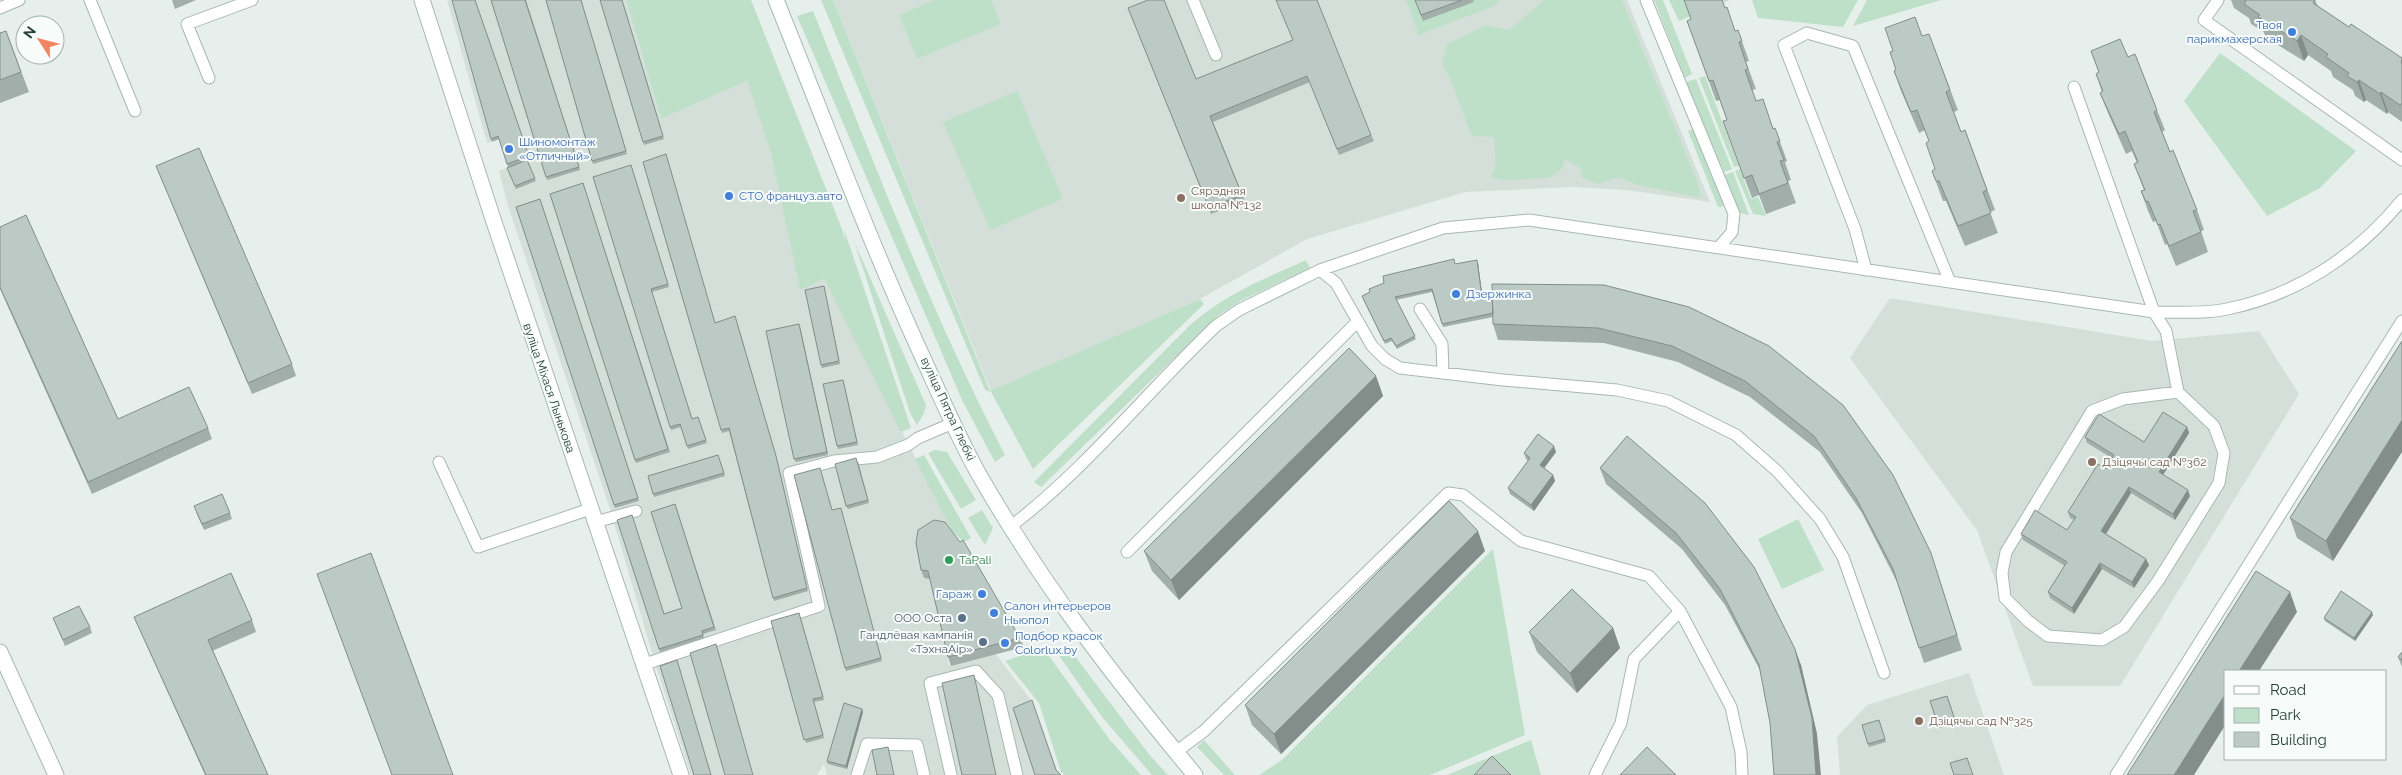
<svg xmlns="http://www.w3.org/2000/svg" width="2402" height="775" font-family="Raleway,sans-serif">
	<rect width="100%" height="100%" fill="#e6efeb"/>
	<!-- built -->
	<path fill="#d4dfda" d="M447 0H626L661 119 747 81 770 150 800 289 824 279 950 525 931 580 949 666 996 654 1033 703 1059 775H827L824 764 817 775H691L654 660 610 509 508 206 499 171 508 167 499 139 487 143Z
		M833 0H1627L1710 202 1627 190 1573 187 1466 192 1307 239 1200 299 991 391Z
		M1890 298 2152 341 2259 331 2299 394 2120 686H2033L1977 530 1850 358Z
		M1969 673 2004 775H1840L1837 737 1867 705Z"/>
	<!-- green -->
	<path fill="#bfe0c8" d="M626 0H751L842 229 845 242 844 230 850 247 911 428 901 432 824 279 800 290 770 150 747 81 661 119Z
		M821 0H833L990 391 1200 299 1204 304 1033 469 991 392 985 390Z
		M935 0H991L1001 24 917 59 899 15Z
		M1406 0H1415L1424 21 1473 0H1498L1499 4 1419 35Z
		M1544 0H1622L1697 181 1701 198 1638 185 1618 177 1599 184 1583 179 1580 168 1565 159 1562 169 1549 178C1528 177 1510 184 1491 177L1496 163 1494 137 1472 136 1451 81 1442 64 1447 44 1486 25 1509 30Z
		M1654 0H1663L1692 74 1685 78Z
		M1669 0H1730L1679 21Z
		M1752 0H1858L1843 27 1758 18Z
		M1867 0H1941L1853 26Z
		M813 11C873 161 931 312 1005 455L995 462 962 400 797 16Z
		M2220 53 2356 151 2320 188 2267 216 2184 101Z
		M1705 76 1739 166 1734 167 1699 78Z
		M1696 79 1732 169 1724 172 1686 82Z
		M1017 91 1063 199 990 230 943 122Z
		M1695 128 1725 203 1722 207H1718L1688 131Z
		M1740 169 1751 199 1758 197 1766 216 1753 214 1735 171Z
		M1733 172 1749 215 1740 213 1724 175Z
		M854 241 926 405 924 413 917 425 910 413Z
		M1306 260 1310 268 1240 301 1219 315 1041 487 1034 482 1190 325C1227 293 1262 280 1306 260Z
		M935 450 947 452 976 500 961 509 928 453Z
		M924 455 971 538 964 542 952 531 915 459Z
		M982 510 993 528 985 545 968 518Z
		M1798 519 1824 570 1782 589 1758 539Z
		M1493 549 1525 735 1430 775H1259L1282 760Z
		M1043 648 1110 740 1141 775H1065L1061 772 1039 703 1005 661Z
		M1055 650 1071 651 1148 753 1168 775H1152L1102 717Z
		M1204 740 1235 775H1224L1197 747Z
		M1531 740 1541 775H1447Z"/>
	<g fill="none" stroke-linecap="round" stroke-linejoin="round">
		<!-- service casing -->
		<g stroke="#a8b8b2" stroke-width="13">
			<path id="service" d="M90 0 135 111
				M1193 0 1216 55
				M1646 0 1734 214 1732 232 1719 247
				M2218 0 2204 20 2402 160
				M0 8 19 0
				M209 78 187 24 252 0
				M2074 87 2154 312 2166 331 2178 392 2123 399 2092 411 2006 552 2002 573 2005 598 2028 621 2048 636 2102 640 2124 627 2158 581 2219 483 2224 453 2214 426 2178 392
				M1320 270 1336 283 1372 346 1385 359 1400 368 1503 380 1617 390 1668 401 1736 435 1777 471 1820 519 1843 557 1884 673
				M1866 270 1855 229 1784 45 1807 33 1853 46 1950 282
				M1420 309 1442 344 1443 373
				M439 462 478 547 590 509
				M595 522 636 511
				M1010 527C1086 469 1147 392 1216 326L1239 310 1320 270 1443 228 1529 220 2154 312C2178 312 2203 314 2227 309 2297 295 2357 255 2402 200
				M1127 552 1358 321
				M642 665 819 606 789 473 834 461 877 457 908 445 918 438 953 423
				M1176 752 1204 731 1448 493 1463 495 1521 541 1649 576 1680 611 1731 707 1741 752 1742 775
				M857 775 867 744 917 745 924 775
				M951 775 930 683 976 671 998 695 1017 775
				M1595 775 1621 723 1634 659 1680 611
				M2116 775 2402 321"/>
		</g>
		<!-- minor casing -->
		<g stroke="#a8b8b2" stroke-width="17">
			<path id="minor" d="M422 0 493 219 681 775"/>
		</g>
		<!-- tertiary casing -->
		<g stroke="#a8b8b2" stroke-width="17">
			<path id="tertiary" d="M0 652 56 775"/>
		</g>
		<!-- secondary casing -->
		<g stroke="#a4bbb3" stroke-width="17">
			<path id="secondary" d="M776 0C823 116 866 233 918 347 937 388 955 431 977 471 1039 580 1115 679 1195 775"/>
		</g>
		<!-- service -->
		<use href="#service" stroke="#fff" stroke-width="11"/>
		<!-- minor -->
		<use href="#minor" stroke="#fff" stroke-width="15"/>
		<!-- tertiary -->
		<use href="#tertiary" stroke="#fff" stroke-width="15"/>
		<!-- secondary -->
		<use href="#secondary" stroke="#fff" stroke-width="15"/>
	</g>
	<!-- wall -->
	<path fill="#a1aea9" d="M172 0H196L175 9Z
		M475 0 530 159 508 167 499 139 492 142 491 139Z
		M491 0H526L580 170 547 180Z
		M546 0H581L627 154 593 164Z
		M600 0H622L664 139 644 145Z
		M1415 0H1473L1474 2 1423 21Z
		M2231 0H2315L2318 6 2349 27 2402 58V122L2388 112 2387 114 2366 100 2364 102 2355 96 2353 90 2333 77 2331 71 2308 55 2304 61 2265 37 2264 32 2251 24 2249 18 2234 8Z
		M1128 8 1196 79 1292 40 1371 135 1374 141 1339 155 1310 82 1213 122 1245 201 1211 214Z
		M1687 21 1735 31 1738 30 1749 61 1746 62 1756 89 1752 90 1756 101 1773 129 1775 128 1787 161 1785 162 1791 180 1788 181 1796 203 1766 214 1759 195 1752 198 1723 121 1727 120 1720 100 1716 101Z
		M6 31 29 92 0 103V33Z
		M1929 34 1958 110 1954 112 1961 132 1965 130 1995 210 1990 212 1998 233 1965 246 1946 201H1943L1932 171 1935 169 1929 141 1925 130 1919 133 1901 91 1894 71 1896 70 1893 51 1922 36Z
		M2091 51 2128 57 2157 110 2165 130 2162 132 2170 152 2197 210 2204 230 2201 231 2208 252 2176 266 2167 244 2165 245 2156 221 2153 222 2148 211 2141 191 2144 190 2134 164 2137 163 2132 151 2126 154 2108 113 2100 93 2102 92 2096 74 2099 73Z
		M527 160 536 181 516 189 507 168Z
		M643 162 715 323 736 319 777 459 808 591 774 601 729 431 722 433Z
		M631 165 669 287 652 292 692 419 698 417 707 443 688 449 681 427 671 430 670 427Z
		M156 166 292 364 296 376 252 394Z
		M583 183 670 452 636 463 550 194Z
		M540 199 639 501 615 508 516 207Z
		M0 227 118 419 208 428 212 439 92 494 0 289Z
		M1478 263 1482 297 1769 346 1936 569 1962 650 1924 663 1897 582 1862 513 1820 452 1750 397 1678 362 1604 343 1498 340 1493 324V317L1443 327 1432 292 1396 300 1416 339 1397 349 1392 341 1385 344 1363 299 1456 264Z
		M824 286 840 364 822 368 821 365Z
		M800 327 828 455 796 462 794 459Z
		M2402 341 2333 561 2297 538 2290 518Z
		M1376 376 1383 396 1179 600 1152 571 1144 551Z
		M843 380 858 445 838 449 837 446Z
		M2187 427 2189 433 2163 475 2190 496 2175 520 2131 493 2106 534 2146 559 2149 565 2134 588 2102 569 2074 614 2050 598 2048 592 2065 566 2023 540 2021 534 2067 530 2074 520 2070 518 2068 512 2106 469 2112 458 2087 443 2085 437 2144 442Z
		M1627 436 1801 665 1817 734 1770 723 1761 672 1725 605 1682 549 1606 484 1600 468Z
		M1556 452 1544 468 1553 475 1555 481 1534 511 1510 494 1508 488 1528 461 1526 459 1524 453Z
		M718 455 725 476 654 497 648 476Z
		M858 461 869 503 848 509 846 506Z
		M675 504 716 630 703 634 704 638 660 652 617 520 664 614 682 608Z
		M832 510 882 661 846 671 845 668Z
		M196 512 230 513 232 519 204 530Z
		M916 543 1020 638 1024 647 951 666 948 657 930 579 924 578 921 570Z
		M1485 551 1281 754 1252 725 1245 705Z
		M799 613 824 700 814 702 824 738 806 743 771 621Z
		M2373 615 2355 641 2325 621 2324 618Z
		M134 617 252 620 256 632 212 651 268 775H205L139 628Z
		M53 618 90 627 92 633 65 646Z
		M1613 628 1620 648 1577 693 1537 652 1529 632Z
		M2402 652V667L2398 657Z
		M1947 696 1956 723 1939 728 1930 701Z
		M863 712 847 769 828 764 827 761Z
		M1879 720 1886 742 1869 747 1862 725Z"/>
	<!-- shaded-wall -->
	<path fill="#838d89" d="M2301 35 2308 55 2304 61 2297 41Z
		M2359 80 2366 100 2364 102 2357 82Z
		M2381 92 2388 112 2387 114 2380 94Z
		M1477 260 1478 263 1483 300 1482 297Z
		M799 324 800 327 828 455 827 452Z
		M1376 376 1383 396 1179 600 1171 580Z
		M2402 420V452L2333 561 2326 541Z
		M2187 427 2189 433 2161 478 2159 472Z
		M1554 446 1556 452 1542 471 1540 465Z
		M1553 475 1555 481 1534 511 1531 505Z
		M2129 487 2131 493 2104 537 2101 531Z
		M2188 490 2190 496 2175 520 2173 514Z
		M1478 531 1485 551 1281 754 1274 734Z
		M2146 559 2149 565 2134 588 2132 582Z
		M2100 563 2102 569 2074 614 2072 608Z
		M2290 592 2297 612 2259 671H2239Z
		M2372 612 2373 615 2355 641 2354 638Z
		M1613 628 1620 648 1577 693 1570 673Z
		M1795 649 1801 665 1817 734 1821 775H1816Z
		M2226 693V724L2194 775H2174Z
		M862 709 863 712 847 769 846 766Z"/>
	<!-- building -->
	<path fill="#bbcac4" stroke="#838d89" d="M452 0H475L529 156 507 164 498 136 491 139Z
		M491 0H525L579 167 546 177Z
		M546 0H581L626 151 592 161Z
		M600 0H622L663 136 643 142Z
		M1148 0H1164L1196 79 1293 40 1276 0H1317L1371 135 1337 149 1307 76 1210 116 1242 195 1209 208 1128 8Z
		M1415 0H1462L1421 15Z
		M1684 0H1722L1725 8 1727 7 1735 31 1738 30 1742 41 1739 42 1748 69 1745 70 1756 101 1763 99 1773 129 1775 128 1780 141 1777 142 1784 160 1780 161 1788 183 1759 194 1752 175 1744 178 1723 121 1727 120 1713 80 1709 81 1687 21 1691 19Z
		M2245 0H2315L2313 3 2349 27 2351 24 2402 58 2401 63 2402 64V103L2400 105 2381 92 2380 94 2359 80 2357 82 2347 76 2349 73 2326 57 2328 54 2301 35 2297 41 2258 17 2260 15 2244 4 2246 1Z
		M1915 17 1922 36 1929 34 1950 90 1946 92 1961 132 1965 130 1987 190 1983 192 1991 213 1958 226 1939 181H1936L1932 171 1935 169 1926 143 1929 141 1917 110 1911 112 1894 71 1896 70 1890 52 1893 51 1885 28Z
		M6 31 21 72 0 80V33Z
		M2120 39 2128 57 2135 54 2157 110 2154 112 2170 152 2173 150 2197 210 2193 211 2201 232 2169 246 2160 224 2158 225 2148 201 2146 202 2141 191 2145 190 2134 164 2138 162 2125 131 2119 134 2100 93 2103 91 2096 74 2099 72 2091 51Z
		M199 148 292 364 248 383 156 166Z
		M666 154 715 323 735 316 776 456 807 588 773 598 729 428 721 430 643 162Z
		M527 160 535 178 515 186 507 168Z
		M631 165 668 284 651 289 692 419 698 417 706 440 687 446 680 424 670 427 593 177Z
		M583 183 668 449 635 460 550 194Z
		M540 199 638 498 614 505 516 207Z
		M26 215 118 419 189 387 208 428 88 482 0 287V227Z
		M1454 259 1455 264 1477 260 1482 297 1492 296 1493 313 1442 324 1432 289 1395 297 1415 336 1396 346 1391 338 1384 341 1362 296 1370 292 1369 289 1384 283 1383 276Z
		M1492 284 1604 285 1689 307 1769 346 1843 405 1893 475 1931 553 1957 635 1919 648 1893 569 1856 498 1814 436 1745 381 1672 346 1598 328 1493 324Z
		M824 286 839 361 821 365 805 290Z
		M799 324 827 452 794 459 766 331Z
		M2402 341V420L2326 541 2290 518Z
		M1349 348 1376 376 1171 580 1144 551Z
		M843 380 857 442 837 446 823 384Z
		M2163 412 2187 427 2159 472 2188 490 2173 514 2129 487 2101 531 2146 559 2132 582 2100 563 2072 608 2048 592 2067 562 2021 534 2035 510 2067 530 2076 517 2068 512 2098 464 2106 469 2114 455 2085 437 2099 414 2144 442Z
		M1538 434 1554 446 1540 465 1553 475 1531 505 1508 488 1530 458 1524 453Z
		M1627 436 1705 503 1754 567 1795 649 1812 718 1816 775H1774L1770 723 1759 665 1720 589 1676 533 1600 468Z
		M718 455 724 473 653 494 648 476Z
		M856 458 868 500 846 506 835 464Z
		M820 468 832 510 841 508 881 658 845 668 794 475Z
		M222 494 230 513 202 524 194 506Z
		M1449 501 1478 531 1274 734 1245 705Z
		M675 504 714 627 702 631 703 635 659 649 617 520 632 515 664 614 682 608 651 512Z
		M934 520 945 522 960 542 963 540 1020 638 948 657 928 571 921 570 916 543 918 530Z
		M371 553 453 775H392L317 574Z
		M2256 571 2290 592 2239 671H2226V693L2174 775H2127Z
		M231 573 252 620 208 640 268 775H206L134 617Z
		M1572 589 1613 628 1570 673 1529 632Z
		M2341 591 2372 612 2354 638 2324 618Z
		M79 606 90 627 63 640 53 618Z
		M799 613 823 697 813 699 823 735 804 740 771 621Z
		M716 644 753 775H725L690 653Z
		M2402 652V660L2398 657Z
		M677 660 711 775H694L660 666Z
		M974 675 996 775H962L942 683Z
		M1947 696 1955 720 1938 725 1930 701Z
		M1032 700 1056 770 1061 775H1035L1013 708Z
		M844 703 862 709 846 766 827 761Z
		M1879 720 1885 739 1868 744 1862 725Z
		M888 747 894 775H877L872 750Z
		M1647 747 1676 775H1620Z
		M1492 756 1511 775H1474Z
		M1967 758 1973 775H1954L1950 763Z"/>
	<!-- markers -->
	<g fill="#3f7fe0" stroke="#f7fbf9" stroke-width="2">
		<circle cx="2292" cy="32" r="5"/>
		<circle cx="509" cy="149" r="5"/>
		<circle cx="729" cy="196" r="5"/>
		<circle cx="1456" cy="294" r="5"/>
		<circle cx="982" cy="594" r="5"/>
		<circle cx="994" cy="613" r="5"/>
		<circle cx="1005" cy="643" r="5"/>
	</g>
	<g fill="#8d6e63" stroke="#f7fbf9" stroke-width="2">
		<circle cx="1181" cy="198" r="5"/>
		<circle cx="2092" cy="462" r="5"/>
		<circle cx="1919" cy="721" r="5"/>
	</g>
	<circle fill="#2e9e5b" stroke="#f7fbf9" stroke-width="2" cx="949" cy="560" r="5"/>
	<g fill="#5c6f8a" stroke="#f7fbf9" stroke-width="2">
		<circle cx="962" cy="618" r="5"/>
		<circle cx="983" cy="642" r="5"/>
	</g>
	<g text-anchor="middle" stroke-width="4" stroke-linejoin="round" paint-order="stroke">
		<!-- shop labels -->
		<g font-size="12" fill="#366cbe" stroke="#f7fbf9" text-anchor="start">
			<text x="2282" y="29" text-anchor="end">Твоя<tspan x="2282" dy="14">парикмахерская</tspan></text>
			<text x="519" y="146">Шиномонтаж<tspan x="519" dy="14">«Отличный»</tspan></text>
			<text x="739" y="200">СТО француз.авто</text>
			<text x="1466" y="298">Дзержинка</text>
			<text x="972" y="598" text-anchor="end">Гараж</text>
			<text x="1004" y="610">Салон интерьеров<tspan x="1004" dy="14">Ньюпол</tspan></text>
			<text x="1015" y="640">Подбор красок<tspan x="1015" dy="14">Colorlux.by</tspan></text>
		</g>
		<!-- education labels -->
		<g font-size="12" fill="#785e54" stroke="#f7fbf9" text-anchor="start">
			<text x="1191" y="195">Сярэдняя<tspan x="1191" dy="14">школа №132</tspan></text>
			<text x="2102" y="466">Дзіцячы сад №362</text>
			<text x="1929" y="725">Дзіцячы сад №325</text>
		</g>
		<!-- street labels -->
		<g font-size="12" fill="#24423a" stroke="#f7fbf9">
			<text transform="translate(549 388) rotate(71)" y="4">вуліца Міхася Лынькова</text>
			<text transform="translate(948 409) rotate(65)" y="4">вуліца Пятра Глебкі</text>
		</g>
		<!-- leisure labels -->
		<g font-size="12" fill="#27864d" stroke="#f7fbf9" text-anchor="start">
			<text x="959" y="564">TaPali</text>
		</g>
		<!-- service labels -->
		<g font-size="12" fill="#4e5e75" stroke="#f7fbf9" text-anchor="end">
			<text x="952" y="622">ООО Оста</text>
			<text x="973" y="639">Гандлёвая кампанія<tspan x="973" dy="14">«ТэхнаАір»</tspan></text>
		</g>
	</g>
	<!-- legend -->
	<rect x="2224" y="670" width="162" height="90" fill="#f7fbf9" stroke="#a3b1ad"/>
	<rect x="2234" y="686" width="25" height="8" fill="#ffffff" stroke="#a3b1ad"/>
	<text x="2270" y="695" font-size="15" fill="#24423a">Road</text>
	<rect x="2234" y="708" width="25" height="15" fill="#bfe0c8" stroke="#a3b1ad"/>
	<text x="2270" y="720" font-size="15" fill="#24423a">Park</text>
	<rect x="2234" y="732" width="25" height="15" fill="#bbcac4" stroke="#a3b1ad"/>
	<text x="2270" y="745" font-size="15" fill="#24423a">Building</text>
	<!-- north arrow -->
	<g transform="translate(40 40) rotate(306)"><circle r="24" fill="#f7fbf9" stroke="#a3b1ad"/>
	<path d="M0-4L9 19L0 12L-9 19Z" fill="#f4845f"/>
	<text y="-8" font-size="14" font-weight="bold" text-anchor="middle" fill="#24423a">N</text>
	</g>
</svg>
